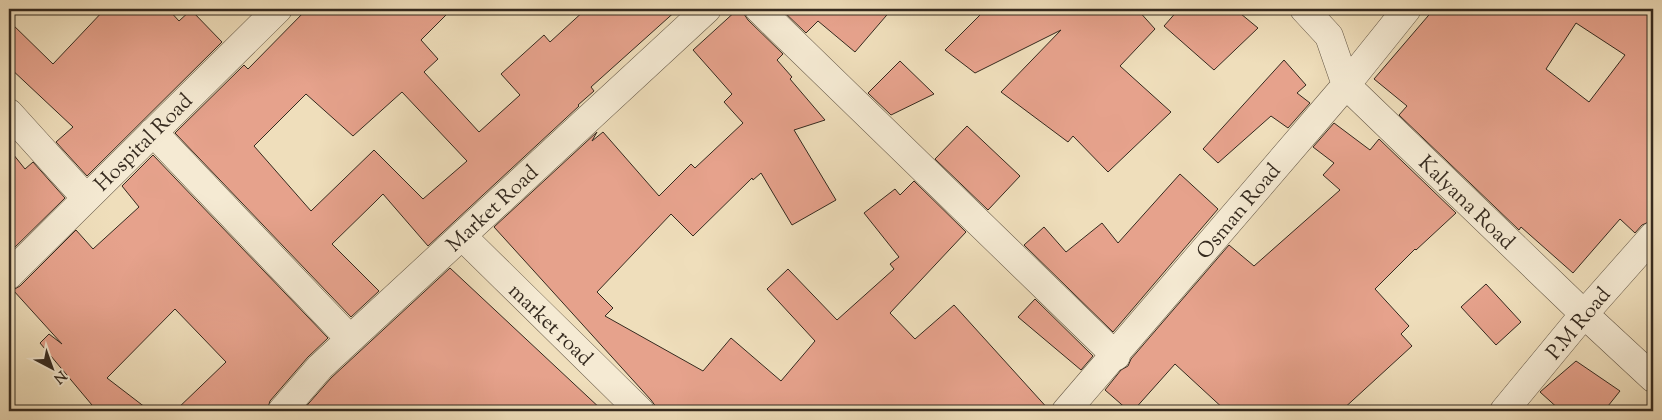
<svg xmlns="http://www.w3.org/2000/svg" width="1662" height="420" font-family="'Sorts Mill Goudy',serif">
	<rect width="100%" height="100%" fill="#efdebb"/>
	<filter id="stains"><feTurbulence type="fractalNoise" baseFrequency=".004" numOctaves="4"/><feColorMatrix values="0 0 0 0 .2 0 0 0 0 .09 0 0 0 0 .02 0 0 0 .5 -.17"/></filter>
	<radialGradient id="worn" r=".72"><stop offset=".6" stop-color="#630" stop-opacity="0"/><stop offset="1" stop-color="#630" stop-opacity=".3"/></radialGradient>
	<!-- building -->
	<path fill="#e6a28c" stroke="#352a1f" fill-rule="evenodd" d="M105 9H168L179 21 191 10 222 42 87 176 56 142 73 127 9 67V21L53 64Z
		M307 9H452L421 40 438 59 424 72 479 132 520 95 501 74 544 35 550 42 586 9H678L591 87 594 91 578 105 579 106 428 246 383 194 375 202 332 244 379 291 351 317 175 133 244 65 248 69ZM402 92 467 161 423 199 374 150 311 211 254 146 306 94 353 136Z
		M738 9H744V14L748 20 783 54 777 60 792 77 790 79 825 120 794 130 836 200 792 225 761 173 753 180 752 178 693 236 671 214 597 292 613 308 605 316 703 371 731 338 781 381 815 341 767 289 788 269 837 320 894 269 890 264 899 257 864 213 895 189 900 195 914 181 966 232 890 313 915 339 954 305 1050 411H659L651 400 494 227 597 132 592 141 603 132 659 196 691 164 695 168 743 123 724 102 732 94 693 50Z
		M781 9H892L855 52 818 21 806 33Z
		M986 9H1137L1155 29 1120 66 1171 112 1108 172 1073 136 1068 142 1001 92 1061 30 975 73 945 50Z
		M1179 9H1235L1258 28 1214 70 1164 26Z
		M1434 9H1653V219L1651 221 1642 225 1635 233 1620 219 1573 273 1521 227 1519 230 1399 115 1407 106 1374 79ZM1576 23 1625 55 1589 102 1546 69Z
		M1284 60 1306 85 1297 93 1310 103 1288 128 1271 116 1218 163 1203 149Z
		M900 61 934 94 891 115 868 93Z
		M1334 123 1370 150 1379 139 1456 213 1416 250 1415 249 1375 289 1409 326 1401 334 1412 346 1341 411H1226L1175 364 1133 411H1129L1105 390 1121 370 1128 366 1131 359 1229 245 1254 266 1340 190 1323 175 1334 163 1313 147Z
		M967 126 1020 176 988 210 935 159Z
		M9 149 25 169 33 162 65 198 9 253Z
		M153 155 328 338 308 357 270 401 267 411H175L226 362 175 309 107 378 150 411H97L40 343 49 334 62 344 13 290 20 286 76 230 93 249 139 207 122 186Z
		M1180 174 1218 209 1113 332 1024 245 1044 227 1066 252 1102 223 1118 243Z
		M450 268 603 411H302L331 378Z
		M1486 284 1521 322 1496 345 1461 307Z
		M1035 299 1093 356 1081 370 1018 317Z
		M1576 361 1620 391 1604 411H1561L1540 392Z"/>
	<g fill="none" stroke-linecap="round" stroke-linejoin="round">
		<!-- street casing -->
		<g stroke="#645746" stroke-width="29">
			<path id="street" d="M759 9 1116 356
				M1304 9 1329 36 1346 85 1584 314 1653 378
				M9 113 86 198
				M153 132 350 339
				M462 236 640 411
				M9 275 278 9
				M282 411 320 367 707 9
				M1066 411 1346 85 1407 9
				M1504 411 1584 314 1653 236"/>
		</g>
		<!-- street -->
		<use href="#street" stroke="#f5ead3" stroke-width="28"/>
	</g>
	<g text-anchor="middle" stroke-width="4" stroke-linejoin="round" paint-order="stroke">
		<!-- street labels -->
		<g font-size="21" fill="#352a1f" stroke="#f5ead3">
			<text transform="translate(143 142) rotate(-45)" y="7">Hospital Road</text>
			<text transform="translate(1467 202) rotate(44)" y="7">Kalyana Road</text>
			<text transform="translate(492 208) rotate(-43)" y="7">Market Road</text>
			<text transform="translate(1238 211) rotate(-50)" y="7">Osman Road</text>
			<text transform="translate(1578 323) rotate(-50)" y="7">P.M Road</text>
			<text transform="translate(551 324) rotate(44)" y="7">market road</text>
		</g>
	</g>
	<!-- margin -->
	<rect width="1662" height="420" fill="none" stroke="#efdebb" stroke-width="30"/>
	<rect x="10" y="10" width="1642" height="400" fill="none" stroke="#352a1f" stroke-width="2.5"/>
	<rect x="15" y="15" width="1632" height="390" fill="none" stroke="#352a1f"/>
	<!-- north arrow -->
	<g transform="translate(52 368) rotate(139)" stroke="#f5ead3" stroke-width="4" paint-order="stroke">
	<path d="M0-4L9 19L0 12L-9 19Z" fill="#352a1f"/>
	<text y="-8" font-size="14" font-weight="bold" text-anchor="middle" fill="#352a1f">N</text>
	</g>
	<rect width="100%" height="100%" filter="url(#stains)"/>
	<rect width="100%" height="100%" fill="url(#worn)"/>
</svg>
